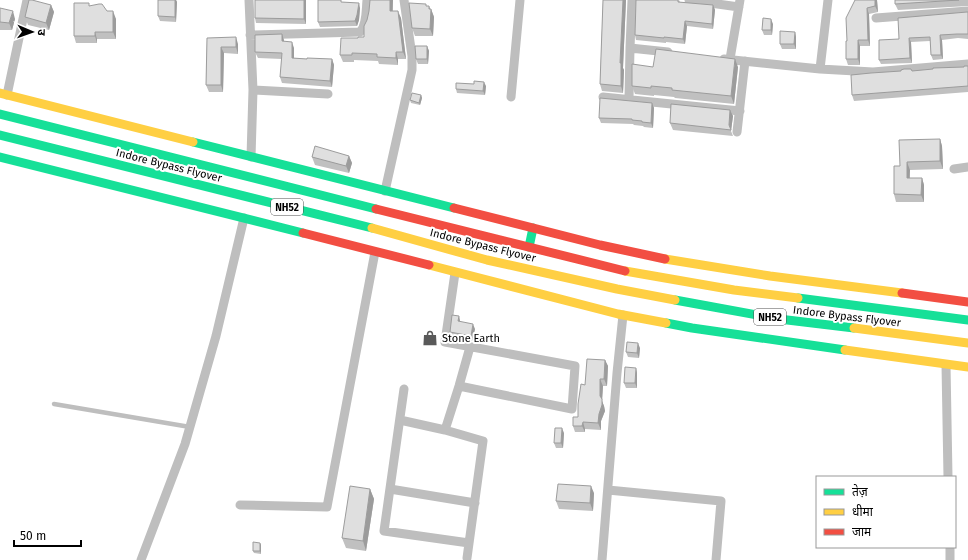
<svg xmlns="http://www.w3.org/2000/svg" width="968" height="560" font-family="'Fira Sans','Noto Sans Devanagari',sans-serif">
	<rect width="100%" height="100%" fill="#fff"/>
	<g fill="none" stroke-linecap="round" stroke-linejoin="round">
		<!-- lane -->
		<path stroke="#bebebe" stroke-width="4.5" d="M54 404 190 427"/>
		<!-- street -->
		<path stroke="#bebebe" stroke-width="9" d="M249 0 253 90 251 157
			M689 0 739 7
			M876 18 968 11
			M250 35 360 32C367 25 366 10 367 0
			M630 48 668 52
			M724 59 820 69 873 72 968 64
			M730 59 740 0
			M820 69 828 0
			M253 90 328 94
			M7 95 27 0
			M511 97 520 0
			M603 97 740 111
			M629 99 630 48 632 0
			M737 132 745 61
			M954 169 968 167
			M385 191 412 70V56L404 0
			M455 273 445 342 575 366 572 409 459 386
			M946 365 948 477
			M404 389 384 531 469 543
			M400 420 445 430 483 441 467 558
			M445 430 459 386 470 347
			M390 489 475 503
			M608 490 721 501 716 560
			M240 505 327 507 375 252
			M950 547V560
			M141 560 185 444 216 336 244 218
			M602 560 617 373 623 315"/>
		<!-- fast -->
		<path stroke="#16e098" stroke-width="9" d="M0 114 376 209
			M0 135 372 228
			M193 142 454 208
			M0 157 303 233
			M529 247 533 228
			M798 298 968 320
			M675 300 779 319 854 328
			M666 323 692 328 845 350"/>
		<!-- slow -->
		<path stroke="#ffcf43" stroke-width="9" d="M0 93 193 142
			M372 228 487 260 617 289 675 300
			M665 259 770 276 902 293
			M429 265 618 314 666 323
			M625 271 734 290 798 298
			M854 328 968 343
			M845 350 968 367"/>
		<!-- jam -->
		<path stroke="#f24e42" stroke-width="9" d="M454 208 600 245 665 259
			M376 209 625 271
			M303 233 429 265
			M902 293 968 302"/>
	</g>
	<!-- wall -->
	<path fill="#c0c0c0" d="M175 0H176L177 2 176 22 160 21 158 16Z
		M306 0V24L256 23 255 18Z
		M370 0H393V11L401 18 406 59H398V65L379 64 378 61 354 60V62H343L340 55 358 38 364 37 369 11Z
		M603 0H626L623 68 624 70 623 93 602 91 600 84Z
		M679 0 680 2 713 5 715 10 713 29 687 26 685 44 666 42V43L636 40 635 35Z
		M855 0H877L878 12 869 14 870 46H860V65H848L846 59 847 41Z
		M895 0H968V6L898 10 895 4Z
		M343 2 360 8 359 20 357 26 320 27 318 22Z
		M51 5 54 12 49 30 28 25 25 17Z
		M90 6 107 11 116 19V39H97V43H76L74 36Z
		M427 6H429L430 9H431L434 17 433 36H415L412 28Z
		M0 8 15 19 12 30H0Z
		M967 12H968V39L958 38 942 40 943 59 933 60 931 55 930 41 911 42 912 63 881 64 879 60 899 39Z
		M773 24 772 35H764L762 30Z
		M795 32 796 37V49H782L780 44Z
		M207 38 238 44V54L224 53 223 92H209L206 85Z
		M284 40V41L294 48V58L307 59H332L334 65 332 87 282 83 280 77 282 59 258 58 255 52Z
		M427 46 429 51 428 64H418L416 59Z
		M968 66V92L854 101 852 95 912 71 964 67Z
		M653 67H738L734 104 675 98 674 97 654 95V96L635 94 632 86Z
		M486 86 485 95 457 93 456 89Z
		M421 95 422 98 420 105 411 103 410 100Z
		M652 103 654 108 653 128 644 127 643 126 634 125 633 124 601 123 599 118Z
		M730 110 733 116 731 131 733 136 673 130 670 123Z
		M940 139 942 146 943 169 910 170V178H922L924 185V202H896L894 194 900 166Z
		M349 156 352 163 349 173 315 165 312 157Z
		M459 316 460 322 475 329 472 341 452 337 450 332Z
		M640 348 639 358 628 357 626 352Z
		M605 360 608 366 607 386H603L602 401 604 406 605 411 601 421V430L585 429V432H575L573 426 578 417 585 385Z
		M636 368 637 373V388H626L624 383Z
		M564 433 563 448H556L554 443Z
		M370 489 374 499 366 551 346 548 342 538Z
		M594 493 593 511 559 509 556 501Z
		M260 543 261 545V554L254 553 253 551Z"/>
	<!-- shaded-wall -->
	<path fill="#9c9c9c" d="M175 0H176L177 2 176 22 175 17Z
		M304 0H306V24L304 19Z
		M390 0H393L392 18 390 11Z
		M623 0H626L623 68 624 70 623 93 621 86 620 63Z
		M875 0H877L878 12 875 6Z
		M359 3 360 8 359 20 357 26 355 21Z
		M51 5 54 12 49 30 46 23Z
		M713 5 715 10 713 29 712 24Z
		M429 6 431 12V9L434 17 433 36 430 29Z
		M867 8 869 14 870 46 868 40Z
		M13 11 15 19 12 30 9 23Z
		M113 11 116 19V39L113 32Z
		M398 11 401 18 406 59 403 52Z
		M771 19 773 24 772 35 771 30Z
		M685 21 687 26 685 44 683 39Z
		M95 32 97 39V43L95 36Z
		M795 32 796 37V49L794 44Z
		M282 34 284 40V47L282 41Z
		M940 35 942 40 943 59 941 55Z
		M236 37 238 44V54L236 47Z
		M909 38 911 42 912 63 910 58Z
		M858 40 860 46V65L858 59Z
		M292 42 294 48V64L292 58Z
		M427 46 429 51 428 64 427 59Z
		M221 47 224 53 223 92 221 85Z
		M396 52 398 59V65L396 58Z
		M332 59 334 65 332 87 330 81Z
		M735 59 738 67 734 104 731 96Z
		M484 82 486 86 485 95 483 91Z
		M421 95 422 98 420 105 419 103Z
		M652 103 654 108 653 128 651 123Z
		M730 110 733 116 731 131 729 125Z
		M940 139 942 146 943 169 940 161Z
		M349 156 352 163 349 173 346 166Z
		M907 162 910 170 909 185 907 178Z
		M922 178 924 185V202L921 195Z
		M459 316 460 321 459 326 458 321Z
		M473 324 475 329 472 341 471 336Z
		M638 343 640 348 639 358 637 353Z
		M605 360 608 366 607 386 604 379Z
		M636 368 637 373V388L635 383Z
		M600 379 603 386 602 401 604 406 605 411 601 421V430L598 423Z
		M583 422 585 429V432L582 426Z
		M562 428 564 433 563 448 561 443Z
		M591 486 594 493 593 511 590 503Z
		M370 489 374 499 366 551 363 541Z
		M260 543 261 545V554L260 551Z"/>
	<!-- building -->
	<path fill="#dfdfdf" stroke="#9c9c9c" d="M29 0H32L51 5 46 23 25 17Z
		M158 0H175V17L158 16Z
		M255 0H304V19L255 18Z
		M318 0H341V2L359 3 357 15 355 21 318 22Z
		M370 0H390V11H398L403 52H396V58L377 57V54L352 53V55H340L341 38H358V37H364V26L367 20 369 11Z
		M603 0H623L620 63H621V86L600 84Z
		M636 0H678V2L713 5 712 24 685 21 683 39 664 37V38L654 37 635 35Z
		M855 0H875V6L867 8 868 40H858V59H846V41H847L846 18Z
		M895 0H959L895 4Z
		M74 3H89V6L99 4H102L107 11H113V32H95V36H74Z
		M409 3 426 4V6H429V9H431L430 29 412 28Z
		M0 8 13 11 9 23 0 22Z
		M967 12H968V34H957L940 35 941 55H931L930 37 909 38 910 58 879 60V40L899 39 898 18Z
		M763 18 771 19V30H762Z
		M780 31 795 32 794 44H780Z
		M282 34V41L292 42V58L307 59V58L332 59 330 81 280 77 282 53 255 52V35Z
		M236 37V47H221V85H206L207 38Z
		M415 46H427V59H416Z
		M656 49 735 59 731 96 672 90V88L651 86V88L632 86V64L653 67Z
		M964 66H968V86L852 95 851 75 871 73 901 71V70L904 69H911L912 71 933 69V68L964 67Z
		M474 81 484 82 483 91 456 89V83L474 84Z
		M412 93 421 95 419 103 410 100Z
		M600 98 652 103 651 123 642 122V121L632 120V119L599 118Z
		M671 104 730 110 729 125 731 130 670 123Z
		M940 139V161L907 162V178H922L921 195 894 194V166H900L899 140Z
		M315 146 349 156 346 166 312 157Z
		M452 315 459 316 458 321 473 324 471 336 450 332Z
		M627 342 638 343 637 353 626 352Z
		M587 359 605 360 604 379H600V396L602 399V405L599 414 598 423 583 422 582 426H573V417H578V404L581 384 585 385Z
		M625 367 636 368 635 383H624Z
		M555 428H562L561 443H554Z
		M558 484 591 486 590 503 556 501Z
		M350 486 370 489 363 541 342 538Z
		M253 542 260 543V551H253Z"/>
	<!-- icons -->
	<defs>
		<g id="shop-bare" transform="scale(1.2)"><path d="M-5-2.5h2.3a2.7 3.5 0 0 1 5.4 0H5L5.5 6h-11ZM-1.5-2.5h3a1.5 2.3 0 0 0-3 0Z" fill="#595959" stroke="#fff" stroke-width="2.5" paint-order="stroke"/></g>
	</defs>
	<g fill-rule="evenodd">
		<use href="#shop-bare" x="430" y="338"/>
	</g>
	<g text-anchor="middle" stroke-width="4" stroke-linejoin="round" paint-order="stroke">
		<!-- shield labels -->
		<g fill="#fff" stroke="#4c4c4c" stroke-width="1">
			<rect x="271" y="199" width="32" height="16" rx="3"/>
			<rect x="754" y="309" width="32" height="16" rx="3"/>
		</g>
		<g font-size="10" font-weight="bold" fill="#000">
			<text x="287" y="211">NH52</text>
			<text x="770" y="321">NH52</text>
		</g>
		<!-- street labels -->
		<g font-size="11" fill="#000" stroke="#fff">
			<text transform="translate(169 165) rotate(14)" y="4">Indore Bypass Flyover</text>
			<text transform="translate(483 245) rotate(14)" y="4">Indore Bypass Flyover</text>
			<text transform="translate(847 316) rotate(7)" y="4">Indore Bypass Flyover</text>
		</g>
		<!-- poi labels -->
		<g font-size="11" fill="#000" stroke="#fff" text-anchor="start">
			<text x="442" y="342">Stone Earth</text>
		</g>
	</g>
	<!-- legend -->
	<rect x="816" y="476" width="140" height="72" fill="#ffffff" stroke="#999999"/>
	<rect x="824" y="489" width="20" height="6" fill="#16e098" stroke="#999999"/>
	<text x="852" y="496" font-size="12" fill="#000000">तेज़</text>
	<rect x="824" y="509" width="20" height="6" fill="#ffcf43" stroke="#999999"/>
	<text x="852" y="516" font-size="12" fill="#000000">धीमा</text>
	<rect x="824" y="529" width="20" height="6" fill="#f24e42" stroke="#999999"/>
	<text x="852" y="536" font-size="12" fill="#000000">जाम</text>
	<!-- north arrow -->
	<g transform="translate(32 32) rotate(92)" stroke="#ffffff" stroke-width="3" paint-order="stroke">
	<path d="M0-3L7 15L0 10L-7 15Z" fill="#000000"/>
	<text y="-6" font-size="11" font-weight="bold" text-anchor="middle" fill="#000000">उ</text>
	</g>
	<!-- scale -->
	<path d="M14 540v6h67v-6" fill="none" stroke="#000000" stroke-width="2"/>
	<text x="20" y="540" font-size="12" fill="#000000" stroke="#ffffff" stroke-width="3" paint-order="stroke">50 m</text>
</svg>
